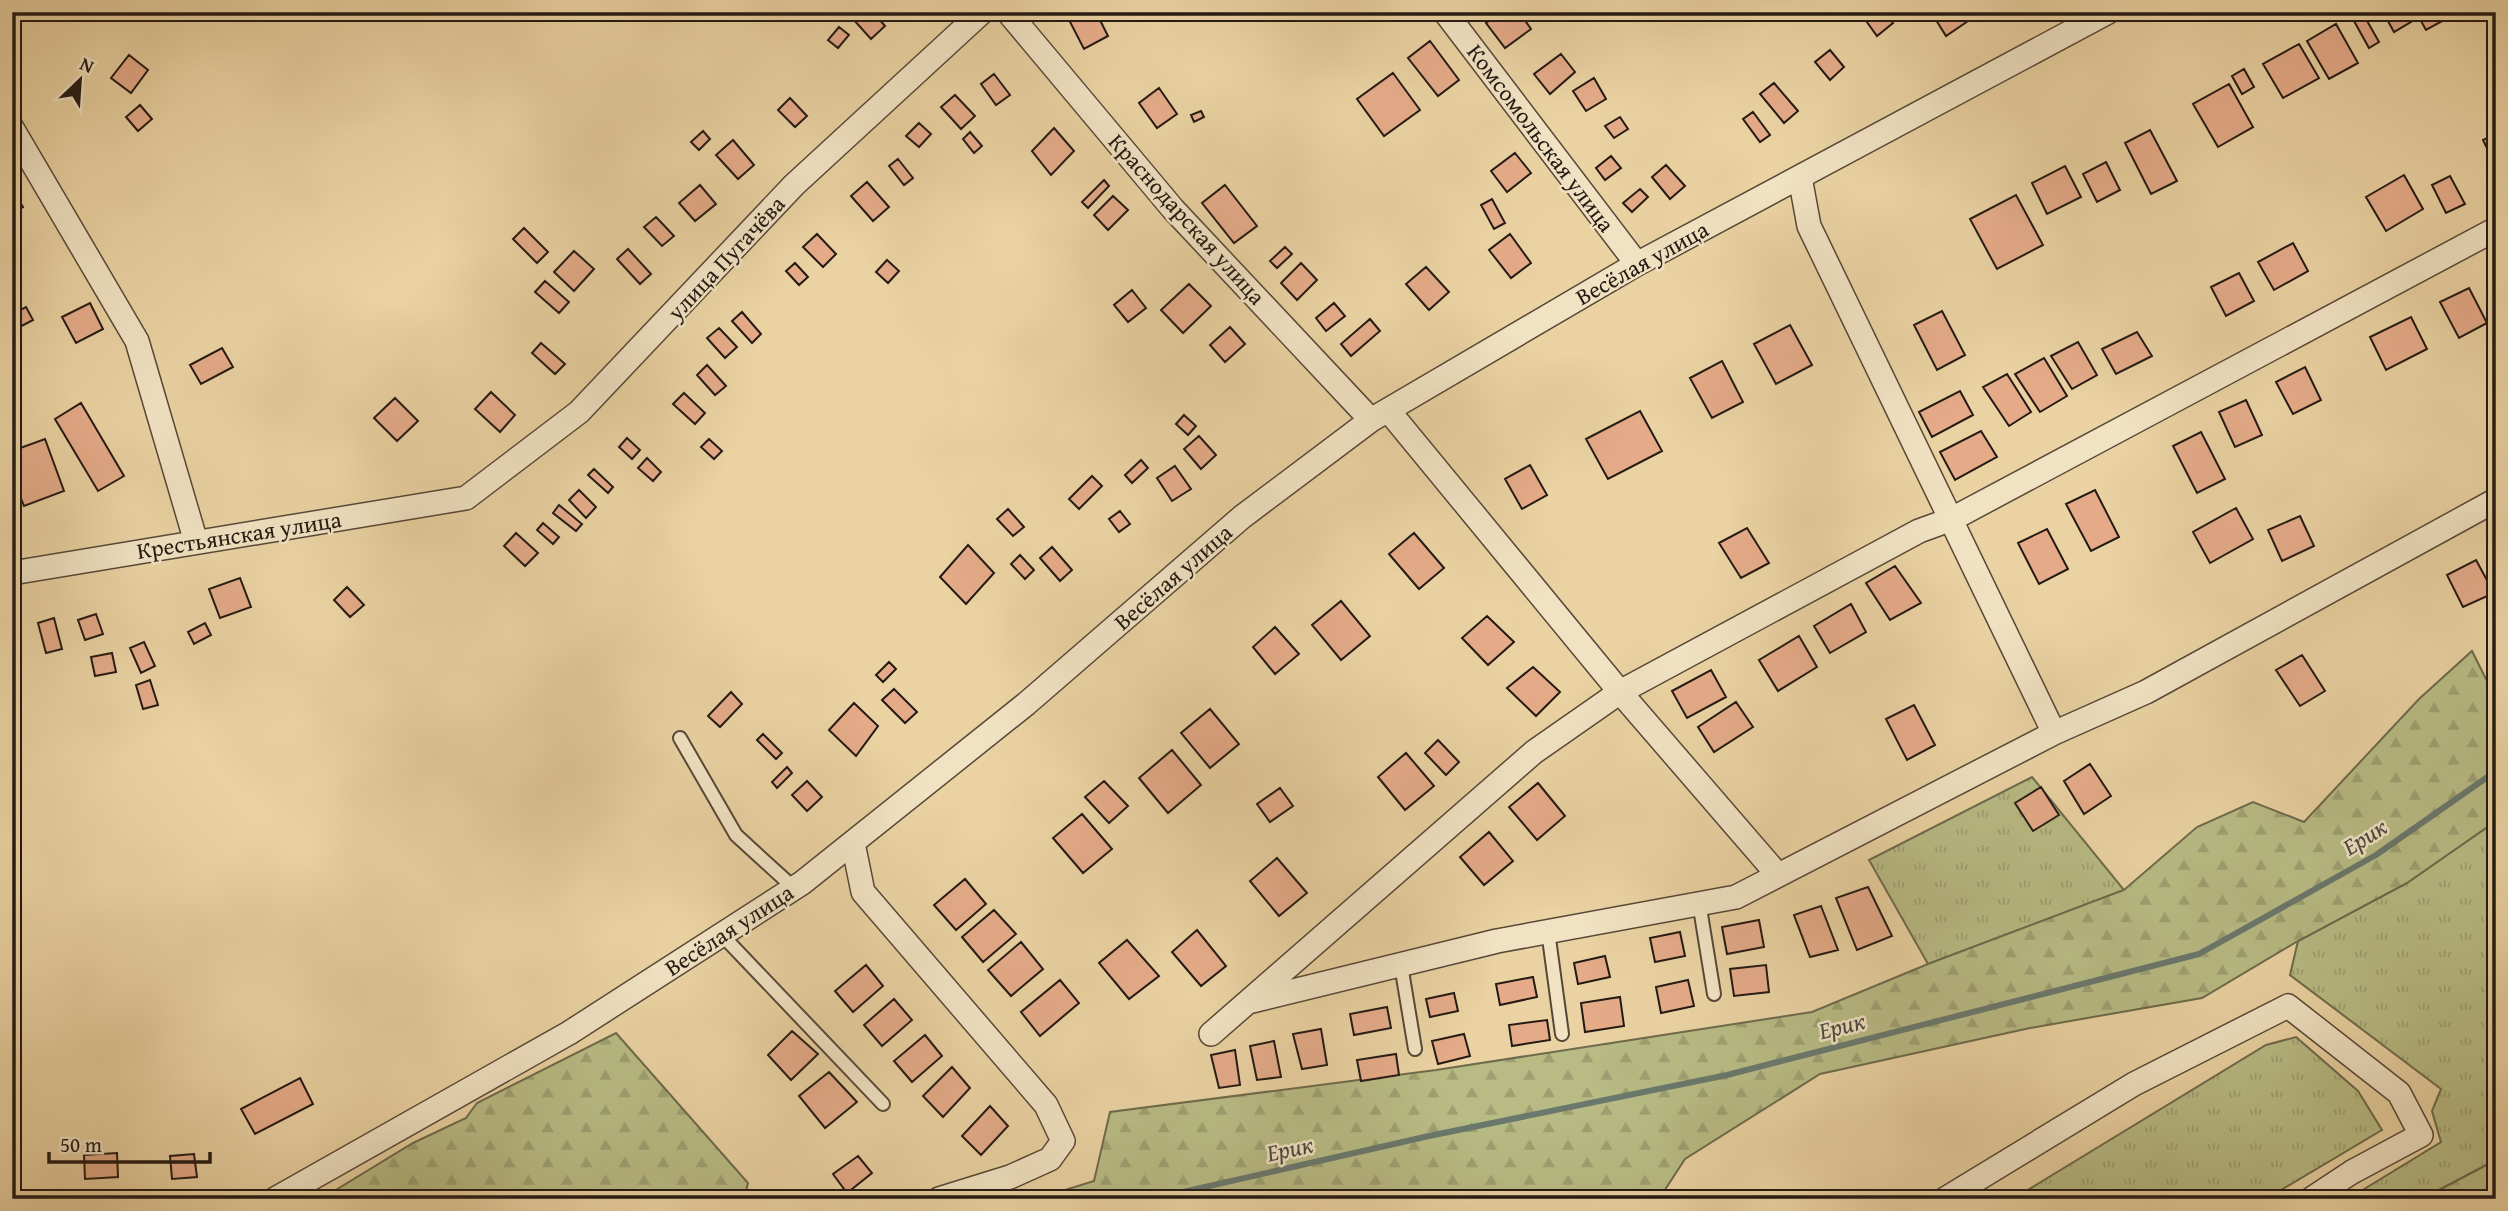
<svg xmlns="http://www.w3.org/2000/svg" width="2508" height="1211" font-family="'Gentium Book Plus',serif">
	<defs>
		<pattern id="grass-tufts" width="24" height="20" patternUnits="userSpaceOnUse" patternTransform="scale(1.75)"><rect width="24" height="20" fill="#b8bb84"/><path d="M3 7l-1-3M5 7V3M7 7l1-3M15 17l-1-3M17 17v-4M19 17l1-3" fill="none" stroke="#9ea071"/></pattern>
		<pattern id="forest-firs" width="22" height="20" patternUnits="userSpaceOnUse" patternTransform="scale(1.75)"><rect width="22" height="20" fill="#b8bb84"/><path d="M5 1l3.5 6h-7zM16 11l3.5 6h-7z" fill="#9ea071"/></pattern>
	</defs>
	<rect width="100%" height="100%" fill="#ead2a2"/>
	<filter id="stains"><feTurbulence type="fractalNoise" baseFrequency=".00286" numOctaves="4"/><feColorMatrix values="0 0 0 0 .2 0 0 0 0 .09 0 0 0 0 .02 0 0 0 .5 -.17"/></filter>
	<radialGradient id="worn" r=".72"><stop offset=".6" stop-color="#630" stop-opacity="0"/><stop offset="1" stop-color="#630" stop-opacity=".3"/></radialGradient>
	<!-- grass -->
	<path fill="url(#grass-tufts)" stroke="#6e6a4c" stroke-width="2" d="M2032 777 2124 890 1928 964 1869 860Z
		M2496 821V1160L2422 1199H2348L2441 1142 2432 1111 2441 1089 2290 975 2298 941 2407 883Z
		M2296 1037 2358 1091 2382 1130 2266 1199H2013L2266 1045Z"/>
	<!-- forest -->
	<path fill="url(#forest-firs)" stroke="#6e6a4c" stroke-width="2" d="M2472 651 2493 693 2496 691V821L2407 883 2298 941 2202 998 2030 1028 1820 1074 1685 1159 1659 1199H1036L1094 1181 1110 1112 1436 1070 1812 1012 1928 964 2124 890 2197 827 2253 802 2304 822 2419 699Z
		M616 1033 748 1183 744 1199H321L413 1143 466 1118 477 1103Z
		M2496 1160V1199H2422Z"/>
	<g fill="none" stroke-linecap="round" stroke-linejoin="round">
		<!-- stream -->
		<path stroke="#6a786d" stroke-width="6" d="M1152 1199 1429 1136 1727 1075 2199 954 2376 855 2496 771"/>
	</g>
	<!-- building -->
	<path fill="#e5ab89" stroke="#241a13" stroke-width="2" d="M860 12H873L885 26 871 39 853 19Z
		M1080 12H1096L1108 36 1084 49 1068 18Z
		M1502 12H1519L1531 29 1505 48 1486 23Z
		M1871 12H1885L1893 23 1877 36 1864 18Z
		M1931 12H1967L1971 19 1946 36Z
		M2349 12H2362L2379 42 2369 48Z
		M2383 12H2410L2414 20 2394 32Z
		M2416 12H2454L2455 14 2426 30Z
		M2336 24 2358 63 2329 79 2307 41Z
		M839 27 849 35 838 48 828 40Z
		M1430 41 1459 80 1438 96 1408 58Z
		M2299 44 2319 78 2283 98 2263 64Z
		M1830 50 1844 67 1830 80 1815 62Z
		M1561 54 1575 72 1550 94 1534 74Z
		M129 55 148 70 131 93 111 78Z
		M2244 69 2254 87 2242 94 2232 76Z
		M1393 73 1420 110 1384 136 1357 99Z
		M994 74 1010 95 996 105 981 84Z
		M1594 78 1606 99 1586 111 1573 91Z
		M1774 83 1798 111 1784 123 1760 94Z
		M2229 84 2253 127 2218 147 2193 104Z
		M1159 88 1177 114 1157 128 1139 103Z
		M955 95 975 116 961 129 941 107Z
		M790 98 807 116 795 127 778 110Z
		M140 105 152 119 138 131 126 117Z
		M1201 111 1204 117 1194 122 1191 115Z
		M1753 112 1770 135 1760 142 1743 119Z
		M1620 117 1628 129 1614 138 1605 126Z
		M919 123 931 134 919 147 906 136Z
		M1054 128 1074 151 1051 175 1032 151Z
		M2150 130 2177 181 2151 194 2125 143Z
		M703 131 710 139 699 150 691 142Z
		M970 132 982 146 974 153 963 139Z
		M2496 134V167L2483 140Z
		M733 140 754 165 738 179 716 155Z
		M1515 153 1531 173 1507 192 1491 171Z
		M1611 156 1621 168 1605 180 1596 168Z
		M898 159 913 178 904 185 889 166Z
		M2106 162 2120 190 2097 202 2083 174Z
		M1666 165 1685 186 1670 199 1652 177Z
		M2065 166 2081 197 2047 214 2032 183Z
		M2404 175 2423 209 2386 231 2366 197Z
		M2450 176 2465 204 2446 213 2432 185Z
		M1104 180 1109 186 1088 208 1082 202Z
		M867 182 889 207 873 221 851 196Z
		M700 185 716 204 695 221 679 203Z
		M1225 185 1257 226 1234 243 1202 203Z
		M12 188 23 207 12 213Z
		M1640 189 1648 197 1632 212 1623 203Z
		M2016 195 2043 245 1997 269 1970 219Z
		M1113 196 1128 210 1108 230 1094 215Z
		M1492 199 1505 223 1494 229 1481 205Z
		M656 217 674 236 662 246 644 227Z
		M524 228 548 252 537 263 513 239Z
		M817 234 836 254 823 267 803 247Z
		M1510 234 1531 263 1511 278 1489 250Z
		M2293 243 2308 271 2274 290 2258 262Z
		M1285 247 1292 254 1277 268 1270 261Z
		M628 249 651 274 640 284 617 259Z
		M574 251 594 269 574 291 554 272Z
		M887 260 899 271 888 283 876 272Z
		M795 263 808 277 799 285 786 271Z
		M1301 263 1317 280 1297 300 1281 283Z
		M1426 267 1449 292 1429 310 1406 284Z
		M2239 273 2254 301 2226 316 2211 287Z
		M545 281 569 302 559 313 535 292Z
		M1189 284 1211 306 1183 333 1161 310Z
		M2469 288 2487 323 2459 338 2440 302Z
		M1132 290 1146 308 1128 322 1114 305Z
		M90 303 103 329 76 343 62 317Z
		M1334 303 1345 316 1326 331 1316 318Z
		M26 307 33 320 12 331V314Z
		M1942 311 1965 355 1937 370 1914 325Z
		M742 312 761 334 752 343 732 321Z
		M2411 317 2427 349 2386 370 2370 337Z
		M1370 319 1380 331 1351 356 1341 344Z
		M1790 325 1812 365 1776 384 1754 344Z
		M1230 327 1245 344 1225 362 1210 345Z
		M719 328 737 347 725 358 707 338Z
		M2137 332 2152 356 2116 374 2102 349Z
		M2078 342 2097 375 2072 389 2051 356Z
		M541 343 565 364 555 374 532 353Z
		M222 348 233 367 201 384 190 365Z
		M2044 358 2067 396 2040 412 2015 374Z
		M1722 361 1743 402 1712 418 1690 378Z
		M707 365 726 386 715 395 697 375Z
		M2305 367 2321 400 2293 414 2276 382Z
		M2007 374 2031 412 2009 426 1983 387Z
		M1960 391 1973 415 1932 437 1919 412Z
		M491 392 515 415 500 432 475 409Z
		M684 393 705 413 695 424 673 404Z
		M395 398 418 421 397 441 374 418Z
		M2246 400 2262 435 2235 447 2219 412Z
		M81 403 124 476 98 491 55 419Z
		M1640 411 1662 451 1608 479 1586 439Z
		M1184 415 1196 426 1188 435 1176 424Z
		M1981 431 1997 457 1955 480 1940 452Z
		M2201 432 2225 479 2197 493 2173 446Z
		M1199 436 1216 455 1201 469 1184 449Z
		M627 438 640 450 632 459 619 447Z
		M45 439 64 491 24 506 12 476V451Z
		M709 439 722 451 714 459 701 447Z
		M647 458 661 472 653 481 638 468Z
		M1141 460 1148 468 1132 483 1125 475Z
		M1530 465 1547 495 1522 509 1505 479Z
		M1175 466 1191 489 1172 501 1157 478Z
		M594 469 613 487 608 493 588 475Z
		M1092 476 1102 486 1079 509 1069 499Z
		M579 490 596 507 586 518 569 500Z
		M2095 490 2119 537 2091 551 2066 504Z
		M559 505 582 524 576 531 553 513Z
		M2236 508 2253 539 2210 563 2193 532Z
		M1008 509 1024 527 1013 536 997 519Z
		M1120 511 1130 524 1119 532 1109 519Z
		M2300 516 2314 546 2282 561 2268 530Z
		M543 523 559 537 553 544 537 530Z
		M1747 528 1769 563 1741 578 1719 543Z
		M2047 529 2068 569 2039 584 2018 543Z
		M516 533 538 553 525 566 504 546Z
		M1414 533 1444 568 1419 589 1389 554Z
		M968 545 994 573 966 604 940 577Z
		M1052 547 1072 570 1060 581 1040 558Z
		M1020 555 1034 570 1025 579 1011 564Z
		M2476 560 2494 593 2463 607 2447 575Z
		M1895 566 1921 603 1890 620 1866 583Z
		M240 578 251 607 220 618 209 589Z
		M347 587 364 605 350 617 334 600Z
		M1341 601 1370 636 1341 660 1312 625Z
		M1851 604 1866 632 1830 653 1814 626Z
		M96 614 103 634 85 640 78 620Z
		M1487 616 1514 642 1488 665 1462 638Z
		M54 618 62 649 46 653 38 623Z
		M205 623 211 635 194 644 188 632Z
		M1275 627 1299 654 1275 674 1253 647Z
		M1799 636 1817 667 1778 691 1759 660Z
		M144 642 155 666 141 673 130 648Z
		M112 653 116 672 95 676 91 657Z
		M2302 655 2325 691 2300 706 2276 670Z
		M889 662 896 669 883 682 876 675Z
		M1533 667 1560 692 1536 716 1507 688Z
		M1711 670 1726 697 1687 718 1672 691Z
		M150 680 158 705 143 709 136 685Z
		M894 689 917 712 905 723 882 700Z
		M731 692 742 704 720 727 708 716Z
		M1736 702 1753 727 1714 752 1698 727Z
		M854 703 878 726 856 756 829 730Z
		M1914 705 1935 745 1907 760 1886 719Z
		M1210 709 1239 744 1210 768 1181 733Z
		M763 734 782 753 776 759 757 740Z
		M1438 740 1459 762 1446 775 1425 753Z
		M1172 750 1201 785 1168 813 1139 778Z
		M1406 753 1434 786 1405 810 1378 777Z
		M2090 764 2111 796 2084 814 2064 781Z
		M787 767 792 773 777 788 772 782Z
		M807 781 822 797 807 811 792 795Z
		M1104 781 1128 806 1109 823 1085 797Z
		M1538 783 1565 816 1537 840 1509 807Z
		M2041 787 2059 815 2033 831 2015 803Z
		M1280 788 1293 806 1270 822 1257 804Z
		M1082 814 1112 849 1083 873 1053 838Z
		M1489 832 1513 861 1484 885 1460 857Z
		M1277 858 1307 893 1279 916 1250 881Z
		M965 879 986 904 956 930 934 905Z
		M1868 887 1892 936 1857 950 1836 898Z
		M1821 906 1838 950 1810 957 1794 915Z
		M994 910 1016 934 983 962 962 937Z
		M1759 920 1764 947 1727 954 1722 927Z
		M1197 930 1226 966 1201 986 1172 952Z
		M1680 932 1685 956 1655 962 1650 938Z
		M1127 940 1159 976 1129 999 1099 963Z
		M1021 942 1043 969 1011 996 988 970Z
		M1605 956 1610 977 1578 984 1574 963Z
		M866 965 883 986 853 1012 835 991Z
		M1766 965 1769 992 1734 996 1730 969Z
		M1533 977 1537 997 1500 1005 1496 984Z
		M1060 980 1079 1003 1040 1036 1021 1012Z
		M1688 980 1694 1006 1661 1013 1656 987Z
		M1454 993 1458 1011 1430 1017 1426 999Z
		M1620 997 1624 1026 1585 1032 1581 1003Z
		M894 999 912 1020 882 1046 864 1025Z
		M1387 1007 1391 1028 1354 1035 1350 1014Z
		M1547 1020 1550 1040 1512 1046 1509 1025Z
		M1321 1029 1327 1065 1302 1069 1293 1034Z
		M792 1031 818 1054 791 1080 768 1055Z
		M1464 1034 1470 1056 1438 1064 1432 1041Z
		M925 1035 942 1056 912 1082 894 1061Z
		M1274 1041 1281 1077 1257 1080 1250 1046Z
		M1235 1050 1240 1085 1219 1088 1211 1055Z
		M1396 1054 1399 1075 1361 1081 1357 1060Z
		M952 1067 970 1088 943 1117 923 1096Z
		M829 1072 857 1102 825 1128 799 1096Z
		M300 1078 313 1104 255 1134 241 1109Z
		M990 1106 1008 1126 981 1155 962 1136Z
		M117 1153 118 1177 85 1179 84 1155Z
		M194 1154 197 1177 172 1179 170 1156Z
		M858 1156 872 1173 847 1193 833 1174Z
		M103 1194H120L119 1199H103Z"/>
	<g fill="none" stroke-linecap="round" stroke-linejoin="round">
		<!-- lane casing -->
		<g stroke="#564837" stroke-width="16">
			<path id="lane" d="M680 738 736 835 794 888
				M1699 902 1714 994
				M1548 931 1562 1034
				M722 935 883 1104
				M1401 965 1415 1049"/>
		</g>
		<!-- street casing -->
		<g stroke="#564837" stroke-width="26">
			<path id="street" d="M1008 12 1173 209 1371 420
				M1445 12 1637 264
				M12 128 137 341 196 542
				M1388 410 1620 692 1778 875
				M12 573 466 498 579 412 794 185 982 12
				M2054 733 2146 692 2496 500
				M853 843 863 892 1046 1105 1063 1141 1050 1159 1010 1177 939 1199
				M1252 1001 1497 941 1736 897 2054 733 1809 226 1800 177
				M1211 1034 1534 752 1620 692 1919 531 1952 519 2496 229
				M275 1199 569 1033 802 883 1026 704 1242 517 1371 420 1637 264 2108 12
				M1945 1199 2134 1084 2288 1006 2399 1093 2421 1135 2352 1172 2311 1199"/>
		</g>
		<!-- lane -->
		<use href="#lane" stroke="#f1e2c3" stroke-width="12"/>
		<!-- street -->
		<use href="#street" stroke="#f1e2c3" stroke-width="23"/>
	</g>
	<g text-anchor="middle" stroke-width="5" stroke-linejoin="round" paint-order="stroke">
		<!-- street labels -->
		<g font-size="23" fill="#241a13" stroke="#f1e2c3">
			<text transform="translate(1541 138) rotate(53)" y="8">Комсомольская улица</text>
			<text transform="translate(1187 219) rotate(48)" y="8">Краснодарская улица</text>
			<text transform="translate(726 258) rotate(-47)" y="8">улица Пугачёва</text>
			<text transform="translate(1642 263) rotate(-29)" y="8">Весёлая улица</text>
			<text transform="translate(239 535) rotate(-9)" y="8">Крестьянская улица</text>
			<text transform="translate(1173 577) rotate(-41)" y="8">Весёлая улица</text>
			<text transform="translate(729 930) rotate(-33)" y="8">Весёлая улица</text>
		</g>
		<!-- water labels -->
		<g font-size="24" font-style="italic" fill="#474940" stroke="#f1e2c3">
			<text transform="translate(2365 837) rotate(-32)" y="8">Ерик</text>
			<text transform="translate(1842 1026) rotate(-14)" y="8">Ерик</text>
			<text transform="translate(1290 1149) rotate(-12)" y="8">Ерик</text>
		</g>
	</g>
	<!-- margin -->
	<rect width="2508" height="1211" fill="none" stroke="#ead2a2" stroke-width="42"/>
	<rect x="14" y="14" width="2480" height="1183" fill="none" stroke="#241a13" stroke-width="3.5"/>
	<rect x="21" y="21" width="2466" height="1169" fill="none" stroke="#241a13" stroke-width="2"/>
	<!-- north arrow -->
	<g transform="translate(80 80) rotate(25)" stroke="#f1e2c3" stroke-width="5" paint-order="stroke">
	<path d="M0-5L12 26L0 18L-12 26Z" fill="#241a13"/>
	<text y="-10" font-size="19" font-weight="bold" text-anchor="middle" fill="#241a13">N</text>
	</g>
	<!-- scale -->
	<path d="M49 1152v10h161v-10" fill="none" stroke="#241a13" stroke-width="3.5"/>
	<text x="60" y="1152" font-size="21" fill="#241a13" stroke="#f1e2c3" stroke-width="5" paint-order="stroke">50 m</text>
	<rect width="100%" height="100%" filter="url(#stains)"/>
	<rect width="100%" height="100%" fill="url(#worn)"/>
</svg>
